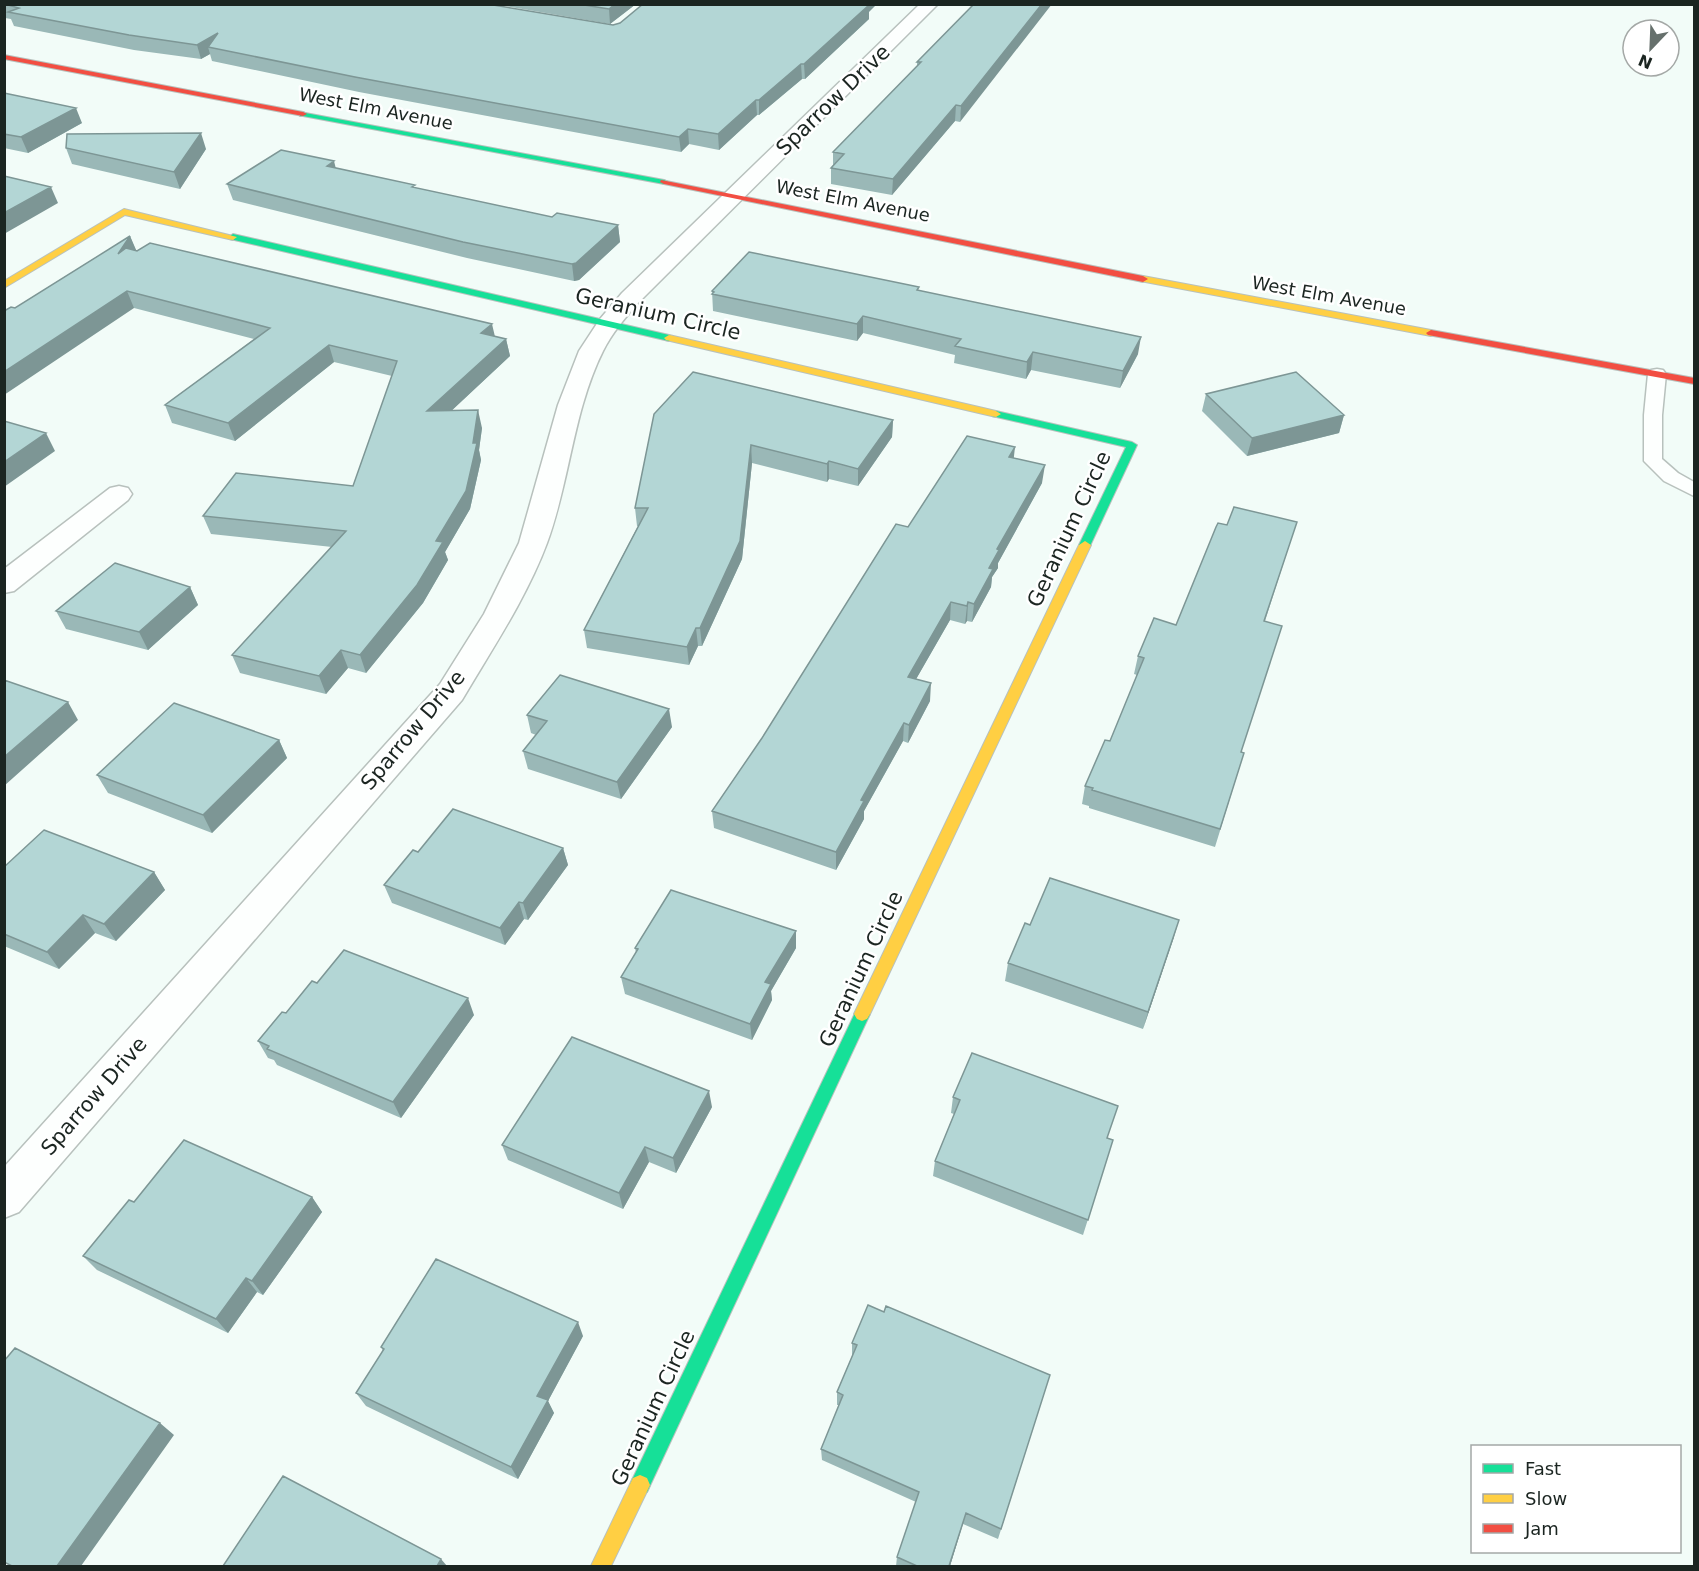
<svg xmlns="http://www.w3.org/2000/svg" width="1699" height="1571" font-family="'DejaVu Sans',sans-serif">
	<rect width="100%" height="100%" fill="#f2fcf8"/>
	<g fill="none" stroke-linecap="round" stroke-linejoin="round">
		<!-- lane casing -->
		<g stroke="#b8c1bd" stroke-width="3">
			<path id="lane" d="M1657 369 1663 370 1666 374 1662 415V459L1678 473 1694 482V496L1664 481 1644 461V415L1648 374 1651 370Z"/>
		</g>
		<!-- street casing -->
		<g stroke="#b8c1bd" stroke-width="3">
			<path id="street" d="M920 4H938L638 303C625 318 612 333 603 351 573 411 570 481 547 543 526 599 492 649 462 700L19 1212 4 1218V1167L440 684 484 614 519 543 558 405 579 351 600 319 622 293Z
				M119 486 128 488 132 494 128 500 14 591 4 593V569L110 488Z"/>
		</g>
		<!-- fast casing -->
		<g stroke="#b8c1bd" stroke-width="2">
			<path id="fast" d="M300 112 664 180 668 182 664 184 303 116H300Z
				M233 234 669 335 674 338 669 341 230 239 229 237Z
				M996 411 1132 442 1137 445 1089 548 1085 549 1079 545 1126 447 992 416V412Z
				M862 1007 867 1009 870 1014 647 1492 640 1495 633 1492 630 1485 633 1478 857 1009Z"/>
		</g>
		<!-- slow casing -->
		<g stroke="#b8c1bd" stroke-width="2">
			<path id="slow" d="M124 209 237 237 233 240 125 215 4 288V281Z
				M1143 276 1431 330 1436 333 1431 336 1140 281V277Z
				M669 335 996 411 1001 414 996 417 666 340 664 338Z
				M1085 541 1091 545 870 1014 867 1019 862 1021 857 1019 854 1014 1079 545Z
				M640 1475 647 1478 650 1485 611 1566H591L633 1478Z"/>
		</g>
		<!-- jam casing -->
		<g stroke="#b8c1bd" stroke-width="2">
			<path id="jam" d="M4 55 303 112 307 114 303 116 4 59Z
				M661 180 1143 276 1148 279 1143 282 664 184 660 182Z
				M1431 330 1694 378V384L1428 335 1426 333Z"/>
		</g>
		<!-- lane -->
		<use href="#lane" fill="#fdfffe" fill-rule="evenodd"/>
		<!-- street -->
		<use href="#street" fill="#fdfffe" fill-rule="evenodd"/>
		<!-- fast -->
		<use href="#fast" fill="#16e098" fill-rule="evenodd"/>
		<!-- slow -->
		<use href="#slow" fill="#ffcf43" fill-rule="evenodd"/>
		<!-- jam -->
		<use href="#jam" fill="#f24e42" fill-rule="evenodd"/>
	</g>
	<!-- wall -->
	<path fill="#9ab8b7" d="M4 4 613 25 869 12V19L805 79H802L759 115H757L719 150 689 144 681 152 359 92 212 61 210 54 201 59 134 50 14 26 11 19 5 18Z
		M494 4H636L610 24Z
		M974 4 960 122 955 121 892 195 831 184V168L833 165V152L917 66V62Z
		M4 93 82 123 28 153 4 148Z
		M66 148 206 149 180 189 72 164Z
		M336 168 416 188 552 217 618 225 620 242 579 280 574 281 467 258 233 200 227 184Z
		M130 236 136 251 506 339 510 356 451 411 482 428 479 450 481 460 470 509 445 552 448 560 423 603 366 673 348 668 326 694 240 673 232 655 332 547 211 534 203 516 353 486 392 376 334 362 235 441 172 423 165 405 254 339 134 308H15Z
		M919 290 1138 354 1120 388 1031 370 1026 379 954 363 955 355 863 333 857 341 713 311 712 291Z
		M1206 394 1344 415 1339 433 1247 456 1202 411Z
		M654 414 893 420 892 437 858 486 829 479 827 482 752 463 742 559 702 646H698L689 665 587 648 584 630 638 526H637L635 508Z
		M1014 458 1042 483 998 563V568L992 577 991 587 972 622 967 621 965 624 950 620 916 679 930 701 908 743 903 741 864 811V819L836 870 714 828 712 811 908 527Z
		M1291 540 1265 621 1241 752 1244 753 1215 847 1089 808V806L1082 804 1085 786 1110 741 1137 675 1134 674 1138 656 1176 625Z
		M190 587 198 605 148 650 66 629 56 611Z
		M527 715 672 727 621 799 528 769 523 751 536 735 531 733Z
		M279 740 287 758 212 833 108 793 97 775Z
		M563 848 568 865 528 920 524 919 505 945 392 903 384 885 418 852Z
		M4 867 154 872 165 890 116 941 95 933 59 969 4 946Z
		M1174 937 1143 1029 1005 981 1008 963Z
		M635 948H796L771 991 772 1000 752 1040 625 994 621 977 636 953Z
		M317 983 474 1015 401 1118 277 1065 274 1060 268 1058 258 1041Z
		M953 1097 1113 1140 1083 1235 933 1176 935 1161 954 1114 951 1113Z
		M712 1107 676 1173 649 1162 623 1209 508 1160 502 1145Z
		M312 1197 322 1212 263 1295 257 1292 228 1333 97 1270 83 1256 134 1202Z
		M884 1312 1050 1375 998 1539 963 1524 950 1566H896L897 1557 916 1502 822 1460 821 1449 839 1405H837V1392L852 1356V1343Z
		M583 1336 548 1401 554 1413 518 1479 366 1406 356 1393 383 1351 381 1347Z"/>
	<!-- shaded-wall -->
	<path fill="#7d9695" d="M615 4H636L610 24 609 9Z
		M863 4H877L869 12V19L805 79 804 64Z
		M1042 4H1052L960 122 961 106Z
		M218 33 208 47 210 54 201 59 197 45Z
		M801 64 802 79 759 115V100Z
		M756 100 757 115 719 150 718 134Z
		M956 105 955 121 892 195 893 179Z
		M76 108 82 123 28 153 21 137Z
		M688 129 689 144 681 152 679 137Z
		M201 133 206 149 180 189 174 172Z
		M334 161 338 177 327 166Z
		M51 187 58 203 4 234V213Z
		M618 225 620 242 579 280 574 281 572 264Z
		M130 236 137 252 118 254Z
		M127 291 134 308 4 395V372Z
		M863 316V333L857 341V324Z
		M492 324 496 341 481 333Z
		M1141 337 1138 354 1120 388 1123 371Z
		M506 339 510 356 432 429 427 411Z
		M329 345 334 362 235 441 228 423Z
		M1033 352 1031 370 1026 379 1027 362Z
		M478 410 482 428 479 450 481 460 470 509 445 552 448 560 423 603 366 673 360 655 436 541 473 443Z
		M1344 415 1339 433 1247 456 1252 438Z
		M893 420 892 437 858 486V469Z
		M46 433 55 451 4 487V462Z
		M751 445 752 463 742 559 702 646 700 628Z
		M1015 447 1013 465 1009 457Z
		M829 461V479L827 482V464Z
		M1045 465 1042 483 998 563V568L992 577 991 587 972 622 974 604 997 549Z
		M190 587 198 605 148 650 139 632Z
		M951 602 950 620 907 695 908 677Z
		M968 602 967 621 965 624 967 606Z
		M696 628 698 646 689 665 687 647Z
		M341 650 348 668 326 694 319 676Z
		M931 683 930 701 908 743 909 725Z
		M68 702 78 720 4 786V757Z
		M669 709 672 727 621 799 617 782Z
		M904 723 903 741 864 811V819L836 870V852L861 800Z
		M279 740 287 758 212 833 203 815Z
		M563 848 568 865 528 920 523 903Z
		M154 872 165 890 116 941 104 924Z
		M519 902 524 919 505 945 500 928Z
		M83 915 95 933 59 969 47 952Z
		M1179 920 1174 937 1143 1029 1148 1012Z
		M796 931V948L771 991 772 1000 752 1040 750 1024 765 982Z
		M468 998 474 1015 401 1118 393 1102Z
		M709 1091 712 1107 676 1173 673 1158Z
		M645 1147 649 1162 623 1209 619 1193Z
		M312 1197 322 1212 263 1295 252 1281Z
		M246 1278 257 1292 228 1333 216 1319Z
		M578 1322 583 1336 548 1401 554 1413 518 1479 511 1467 537 1396Z
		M160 1423 174 1435 81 1566H57Z
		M966 1513 950 1566H949Z
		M441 1559 447 1566H437Z"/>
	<!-- building -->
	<path fill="#b3d6d5" stroke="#7d9695" stroke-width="1.5" d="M4 4H487L613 25 620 23 643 4 869 5 804 64H801L759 100H756L718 134 688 129 679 137 355 77 208 47 218 33 197 45 129 35 8 12 19 8Z
		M578 4H615L609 9Z
		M974 4H1042L961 106 956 105 893 179 831 168 844 154 833 152 921 62H917Z
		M4 93 76 108 21 137 4 134Z
		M201 133 174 172 66 148 67 134Z
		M281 150 334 161 327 166 415 185 412 187 552 217 557 213 618 225 576 263 572 264 463 242 227 184Z
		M4 176 51 187 4 213Z
		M130 236 118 254 126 248 137 251 150 243 492 324 481 333 506 339 427 411 478 410 473 443H477L466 491 436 541 443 542 417 585 360 655 341 650 319 676 232 655 346 531 203 516 236 473 353 486 397 361 329 345 228 423 165 405 270 328 127 291 4 372V311L11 307 15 308Z
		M749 252 919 287 917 290 1141 337 1123 371 1033 352 1027 362 955 346 961 339 863 316 857 324 712 294 714 292 712 291Z
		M693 372 893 420 858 469 829 461 827 464 751 445 740 541 700 628H696L687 647 584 630 648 508H635L654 414Z
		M1296 372 1344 415 1252 438 1206 394Z
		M4 421 46 433 4 462Z
		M967 436 1015 447 1009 457 1045 465 997 549 999 550 989 568 993 569 974 604 968 602 967 606 951 602 908 677 931 683 909 725 904 723 861 800 864 801 836 852 712 811 762 738 896 524 908 527Z
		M1234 507 1297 522 1264 621 1282 626 1241 752 1244 753 1220 829 1092 790 1093 788 1085 786 1105 740 1110 741 1144 658 1138 656 1154 618 1176 625 1216 527 1218 523 1227 525Z
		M115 563 190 587 139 632 56 611Z
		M560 675 669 709 617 782 523 751 547 721 527 715Z
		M4 680 68 702 4 757Z
		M174 703 279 740 203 815 97 775Z
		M453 809 563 848 523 903 519 902 500 928 384 885 413 850 418 852Z
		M44 830 154 872 104 924 83 915 47 952 4 934V867Z
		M1050 878 1179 920 1148 1012 1008 963 1025 923 1030 925Z
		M671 890 796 931 765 982 771 984 750 1024 621 977 638 949 635 948Z
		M344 950 468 998 393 1102 267 1049 269 1046 258 1041 282 1012 286 1013 312 981 317 983Z
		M572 1037 709 1091 673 1158 645 1147 619 1193 502 1145Z
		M972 1053 1118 1106 1107 1138 1113 1140 1088 1220 935 1161 960 1100 953 1097Z
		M184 1140 312 1197 252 1281 246 1278 216 1319 83 1256 129 1200 134 1202Z
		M436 1259 578 1322 537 1396 548 1400 511 1467 356 1393 384 1349 381 1347Z
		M868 1305 884 1312 886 1306 1050 1375 1001 1529 966 1513 949 1566H917L897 1557 919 1492 821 1449 843 1395 837 1392 857 1345 852 1343Z
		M15 1348 160 1423 57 1566H12L4 1562V1361Z
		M283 1476 441 1559 437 1566H223Z"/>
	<g text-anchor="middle" stroke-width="5" stroke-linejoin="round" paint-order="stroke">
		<!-- far-street labels -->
		<g font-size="18" fill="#1b2521" stroke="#fff">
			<text transform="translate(376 109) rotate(11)" y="6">West Elm Avenue</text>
			<text transform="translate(853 201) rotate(11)" y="6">West Elm Avenue</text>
			<text transform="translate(1329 296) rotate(10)" y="6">West Elm Avenue</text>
		</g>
		<!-- street labels -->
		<g font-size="21" fill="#1b2521" stroke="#fff">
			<text transform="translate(833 100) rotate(-44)" y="7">Sparrow Drive</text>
			<text transform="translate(658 314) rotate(13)" y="7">Geranium Circle</text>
			<text transform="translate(1069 529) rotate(-65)" y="7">Geranium Circle</text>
			<text transform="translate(413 730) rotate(-50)" y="7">Sparrow Drive</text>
			<text transform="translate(861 969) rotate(-65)" y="7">Geranium Circle</text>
			<text transform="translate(94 1096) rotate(-49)" y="7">Sparrow Drive</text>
			<text transform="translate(653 1408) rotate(-65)" y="7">Geranium Circle</text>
		</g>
	</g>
	<!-- border -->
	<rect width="1699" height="1571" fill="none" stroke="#1b2521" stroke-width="12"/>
	<!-- legend -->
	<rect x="1471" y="1445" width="210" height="108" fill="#ffffff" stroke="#a4a8a6" stroke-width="1.5"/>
	<rect x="1483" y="1464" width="30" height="9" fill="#16e098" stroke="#a4a8a6" stroke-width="1.5"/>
	<text x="1525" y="1475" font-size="18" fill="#1b2521">Fast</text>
	<rect x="1483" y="1494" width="30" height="9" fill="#ffcf43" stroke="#a4a8a6" stroke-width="1.5"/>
	<text x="1525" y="1505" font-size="18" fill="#1b2521">Slow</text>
	<rect x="1483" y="1524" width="30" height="9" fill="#f24e42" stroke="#a4a8a6" stroke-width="1.5"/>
	<text x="1525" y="1535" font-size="18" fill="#1b2521">Jam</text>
	<!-- north arrow -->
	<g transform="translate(1651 48) rotate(203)"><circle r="28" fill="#ffffff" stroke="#a4a8a6" stroke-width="1.5"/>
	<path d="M0-4.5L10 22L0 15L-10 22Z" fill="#66706c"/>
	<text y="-9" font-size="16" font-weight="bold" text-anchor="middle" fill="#1b2521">N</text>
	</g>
</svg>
